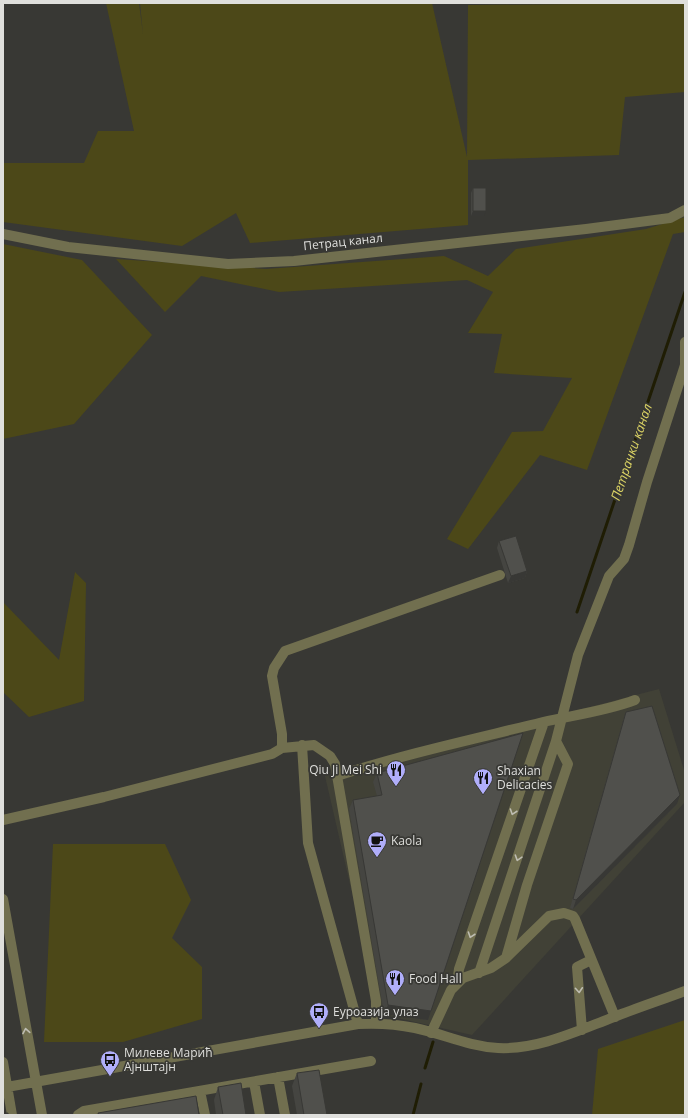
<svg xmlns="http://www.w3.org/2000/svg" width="688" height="1118" font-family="'Open Sans',sans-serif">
	<rect width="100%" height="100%" fill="#383834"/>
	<!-- built -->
	<path fill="#414136" d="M659 689 685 773V802L472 1035 380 1014 325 776Z"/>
	<!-- green -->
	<path fill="#4c4818" d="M106 3H139L143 34 140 3H432L467 157 468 5 685 3V92L625 97 619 155 468 160V225L250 243 236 213 182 246 3 222V163H84L98 131H134Z
		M685 217V232L673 234 587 470 540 455 468 549 447 539 512 432 543 431 572 378 494 373 502 334 468 333 493 292 467 280 279 292 201 276 165 312 116 259 266 269 444 256 488 276 516 249 646 229Z
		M3 244 82 260 152 335 74 424 3 439Z
		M75 572 86 583 84 701 29 717 4 693 3 694V602L59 660Z
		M53 844H165L191 900 172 938 202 967V1019L123 1042H44Z
		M685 1020V1115H592L598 1049Z"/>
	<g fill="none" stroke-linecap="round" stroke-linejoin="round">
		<!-- stream -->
		<path stroke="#1f1d04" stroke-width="3" d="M577 612 685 292
			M425 1068 433 1042
			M413 1115 421 1084"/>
		<!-- minor -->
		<path stroke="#716f4f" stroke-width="10" d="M3 234 68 247 228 264 294 261 586 229 670 218 685 210
			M302 745 308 843 358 1024
			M282 748 314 745 330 756 335 764 376 1001V1023
			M337 776C404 754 474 739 543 722 574 715 606 711 635 700
			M3 820 104 797 272 754 282 748V734L272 676 274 668 285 651 500 575
			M3 899 42 1115
			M506 958 527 885 568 764 556 741 578 655 609 576 624 559 629 545 647 482 685 365V342
			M479 973 556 741
			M457 983 459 969 544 722
			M582 1030 577 967 591 960
			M431 1033 451 990 463 978 491 968 506 958 549 916 564 913 573 916 575 919 615 1017
			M3 1062 12 1115
			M278 1077 285 1115
			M254 1082 260 1115
			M7 1087 358 1024C378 1023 396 1024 415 1028 444 1034 467 1046 498 1048 538 1050 577 1031 614 1017 637 1008 661 1000 685 991
			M200 1091 205 1115
			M78 1115 84 1111 371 1061"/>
	</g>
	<!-- wall -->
	<path fill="#454541" d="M473 188 484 216H471V193Z
		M499 541 527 571 525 578 508 583 497 548Z
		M626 712 677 804 573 909 570 908 623 721Z
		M523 733 428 1020 384 1014 349 809 353 800 377 796 373 782 377 773Z
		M297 1073 327 1115H297L292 1086Z
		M218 1087 246 1115H216L214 1100Z"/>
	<!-- shaded-wall -->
	<path fill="#383835" d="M473 211H486L484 216H471Z
		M527 571 525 578 508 583 511 576Z
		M680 795 677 804 573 909 576 900Z
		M388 1005 431 1011 428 1020 384 1014Z"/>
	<!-- building -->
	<path fill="#50504c" stroke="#383835" d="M473 188H486V211H473Z
		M516 536 527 571 511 576 499 541Z
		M652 706 680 795 576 900 573 899 626 712Z
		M523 733 431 1011 388 1005 353 800 382 795 377 773Z
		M319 1070 327 1115H304L297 1073Z
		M241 1083 246 1115H223L218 1087Z
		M196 1096 199 1115H99L98 1113Z
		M8 1113V1115H3V1114Z"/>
	<!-- one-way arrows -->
	<defs><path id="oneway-chevron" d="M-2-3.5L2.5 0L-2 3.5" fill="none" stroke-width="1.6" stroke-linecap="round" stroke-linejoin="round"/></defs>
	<g stroke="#bebdb2">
		<use href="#oneway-chevron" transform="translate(513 812) rotate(109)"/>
		<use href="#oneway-chevron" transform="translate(518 858) rotate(108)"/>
		<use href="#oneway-chevron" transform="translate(471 935) rotate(109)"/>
		<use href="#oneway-chevron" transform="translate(579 990) rotate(86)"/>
		<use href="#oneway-chevron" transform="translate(26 1031) rotate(-100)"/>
	</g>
	<!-- icons -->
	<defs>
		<g id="restaurant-pin" transform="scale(1)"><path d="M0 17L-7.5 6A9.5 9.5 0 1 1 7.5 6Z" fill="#b0aefa" stroke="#383834"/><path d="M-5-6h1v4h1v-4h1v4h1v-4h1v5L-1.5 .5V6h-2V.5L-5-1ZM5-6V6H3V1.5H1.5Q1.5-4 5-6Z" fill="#111"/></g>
		<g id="cafe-pin" transform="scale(1)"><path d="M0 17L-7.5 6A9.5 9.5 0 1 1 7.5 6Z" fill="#b0aefa" stroke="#383834"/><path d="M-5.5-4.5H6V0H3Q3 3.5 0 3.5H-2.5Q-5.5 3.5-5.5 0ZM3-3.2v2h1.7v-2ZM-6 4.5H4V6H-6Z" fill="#111"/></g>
		<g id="bus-pin" transform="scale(1)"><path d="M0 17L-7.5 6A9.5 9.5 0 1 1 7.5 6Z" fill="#b0aefa" stroke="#383834"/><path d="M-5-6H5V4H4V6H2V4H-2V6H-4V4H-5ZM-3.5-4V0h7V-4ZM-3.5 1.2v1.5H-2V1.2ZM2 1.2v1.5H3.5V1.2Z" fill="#111"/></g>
	</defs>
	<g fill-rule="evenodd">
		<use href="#restaurant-pin" x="396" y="770"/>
		<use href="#restaurant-pin" x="483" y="778"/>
		<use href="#cafe-pin" x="377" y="841"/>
		<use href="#restaurant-pin" x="395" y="979"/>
		<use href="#bus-pin" x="319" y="1012"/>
		<use href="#bus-pin" x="110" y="1060"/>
	</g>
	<g text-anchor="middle" stroke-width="3.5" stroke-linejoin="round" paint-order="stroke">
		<!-- street labels -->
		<g font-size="12" fill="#dfdfdc" stroke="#383834">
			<text transform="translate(343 242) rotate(-6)" y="4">Петрац канал</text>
		</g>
		<!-- poi labels -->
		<g font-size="12" fill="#dfdfdc" stroke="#383834" text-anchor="start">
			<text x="382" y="774" text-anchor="end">Qiu Ji Mei Shi</text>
			<text x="497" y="775">Shaxian<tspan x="497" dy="14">Delicacies</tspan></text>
			<text x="391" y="845">Kaola</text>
			<text x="409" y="983">Food Hall</text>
			<text x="333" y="1016">Еуроазија улаз</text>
			<text x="124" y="1057">Милеве Марић<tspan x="124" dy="14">Ајнштајн</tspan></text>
		</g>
		<!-- water labels -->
		<g font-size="13" font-style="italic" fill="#dbd364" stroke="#383834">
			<text transform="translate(631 452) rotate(-71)" y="5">Петрачки канал</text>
		</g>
	</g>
	<!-- border -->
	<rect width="688" height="1118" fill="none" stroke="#dfdfdc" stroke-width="8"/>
</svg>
